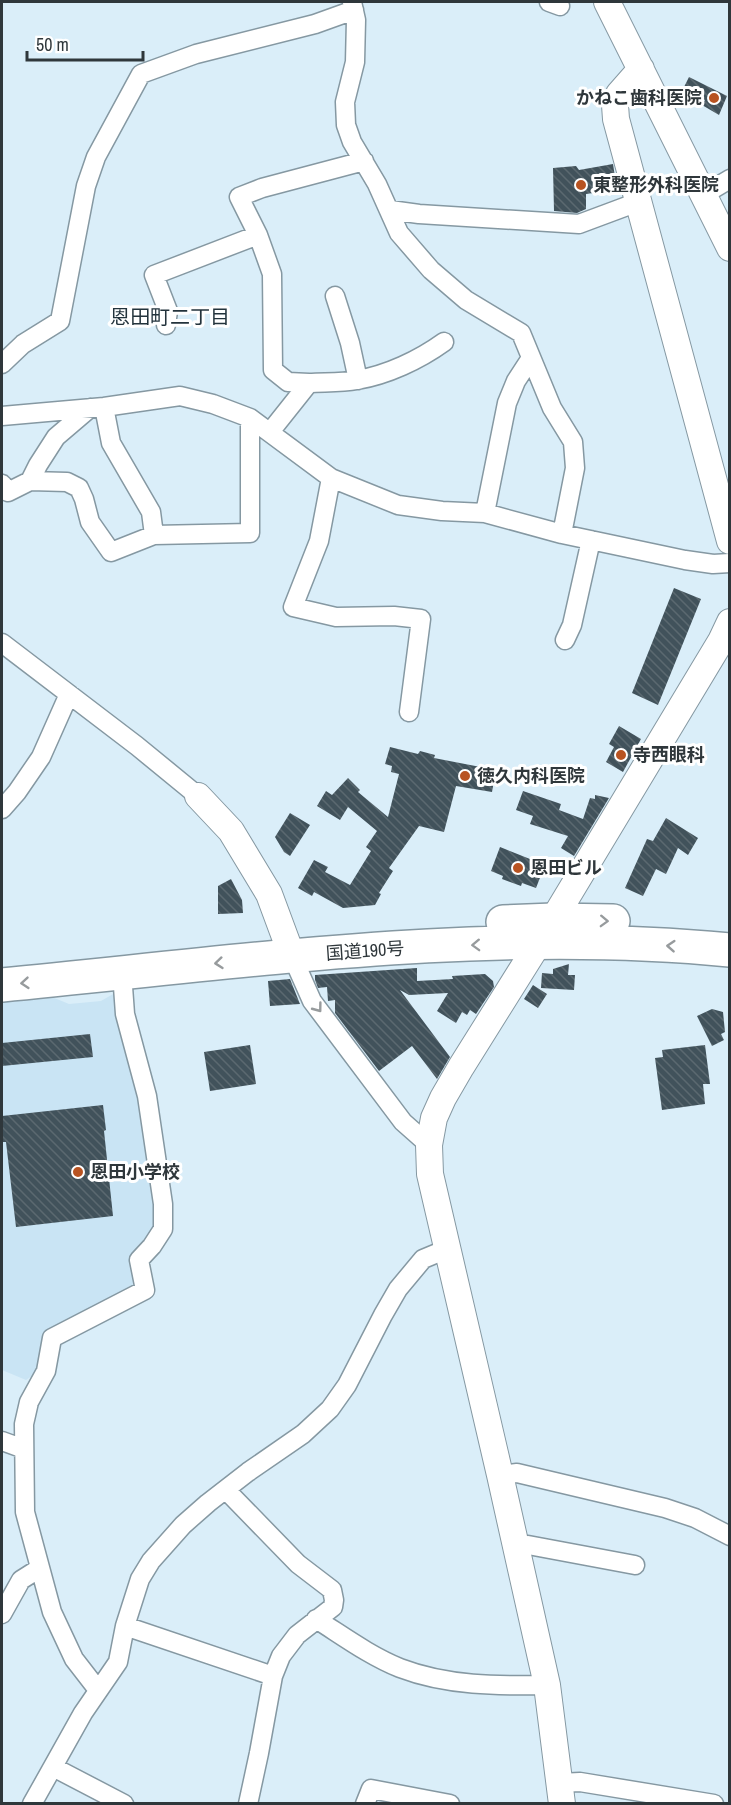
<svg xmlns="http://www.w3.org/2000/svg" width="731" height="1805" font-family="'Archivo Narrow','Noto Sans JP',sans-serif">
	<defs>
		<pattern id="building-back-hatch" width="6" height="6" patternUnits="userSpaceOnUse" patternTransform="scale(1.5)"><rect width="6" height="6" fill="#41525b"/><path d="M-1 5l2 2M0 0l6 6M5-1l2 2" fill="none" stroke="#5b6970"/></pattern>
	</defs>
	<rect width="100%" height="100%" fill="#daeef9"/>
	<!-- built -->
	<path fill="#c9e4f4" d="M115 993 142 1093 157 1231 138 1291 45 1351 36 1373 26 1380 2 1370V1002L52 997 69 1004 101 1001Z"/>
	<!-- building -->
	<path fill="url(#building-back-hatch)" d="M689 77 727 96 719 115 702 105 705 100 683 89Z
		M613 164 615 177 607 178 609 191 586 194V209L577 213 554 211 553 168 576 166 579 170Z
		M674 588 701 599 658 705 632 693Z
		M619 726 641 739 623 772 606 762 614 747 609 744Z
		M390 747 418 754 420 751 435 755 434 758 496 770 492 792 456 786 444 832 419 826 389 868 393 871 379 893 381 894 375 905 343 908 314 892 312 896 298 888 314 860 328 867 325 872 350 885 371 851 366 847 377 831 348 807 340 820 317 806 326 791 332 795 348 778 360 790 358 792 388 817 399 774 391 772 392 766 385 764Z
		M523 791 561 804 559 810 583 819 590 798 595 799V795L609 798 574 856 561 848 568 836 530 824 533 816 516 810Z
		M290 813 310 825 290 856 284 852 275 837Z
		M666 818 698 838 688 855 678 848 666 874 656 869 643 896 625 888 647 839 653 841Z
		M500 847 545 865 536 888 522 883 521 886 502 879 503 876 491 871Z
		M231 879 242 900 243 913 218 914V886Z
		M569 964 568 975H575L574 990 541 988 542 973 553 974V969Z
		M417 968V981L453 979 452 976 485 974 493 981 494 987 476 1014 470 1010 467 1015 462 1012 456 1023 437 1011 448 993 409 995 400 990 450 1057 437 1079 412 1046 379 1071 335 1013V1000L328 1001 327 987 318 988 315 980V975Z
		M290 979 300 1004 270 1006 268 981Z
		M533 985 547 994 538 1008 524 999Z
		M712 1009 723 1012 725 1032 721 1034 724 1040 712 1046 697 1016Z
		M90 1034 93 1057 2 1066V1043Z
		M250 1045 256 1084 210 1091 204 1052Z
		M705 1045 710 1084H703L705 1104 662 1110 655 1058 663 1057 662 1050Z
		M103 1105 106 1130 104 1131 113 1216 16 1227 6 1142H2V1116Z"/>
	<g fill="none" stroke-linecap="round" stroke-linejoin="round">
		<!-- street casing -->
		<g stroke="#8598a2" stroke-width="21">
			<path id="street" d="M352 2 356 20 355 62 345 102 346 125 352 142 377 184 399 233 431 270 466 300 521 333 552 408 573 442 575 468 562 534
				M549 2 560 6
				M703 195 730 179
				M390 210 419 214 579 224 638 202
				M335 296 350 343 358 380
				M166 325 168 311 154 275 258 235
				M2 364 23 344 60 321 86 186 96 157 141 74 196 54 315 24 354 10
				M309 383 288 382 273 370 272 274 258 235 239 197 262 188 364 161
				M104 407 111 443 151 512 154 535
				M2 416 104 407 180 396 213 404 250 418 331 478 398 505 442 511 485 513 562 534 685 560 713 564 730 563
				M270 432 309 383C325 382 341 383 357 380 387 375 419 360 444 342
				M331 478 319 541 293 607 336 617 394 616 421 619 409 712
				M30 481 38 465 56 437 90 408
				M2 484 8 492 30 481 67 482 79 488 84 499 90 522 111 552 154 535 250 533V418
				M485 513 507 403 516 381 531 358
				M565 640 572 625 591 540
				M2 643 137 746 198 796
				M2 809 17 792 41 757 69 694
				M292 956 312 1001 403 1122 429 1145
				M2 1441 24 1449
				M500 1475 517 1473 665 1508 695 1518 730 1536
				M226 1490 298 1564 332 1590 334 1600 333 1607 297 1635 281 1656 273 1676 259 1753 248 1804
				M517 1547 528 1545 635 1565
				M2 1614 21 1580 40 1568
				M316 1619C343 1636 370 1656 400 1668 447 1686 498 1686 547 1685
				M125 1626 273 1676
				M98 1690 74 1659 52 1612 25 1512 24 1424 29 1402 46 1371 52 1338 145 1290 139 1260 152 1246 163 1229V1204L147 1096 125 1014 122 973
				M53 1767 124 1804
				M560 1783 580 1782 714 1804
				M32 1804 83 1713 118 1662 125 1626 140 1579 151 1561 183 1525 208 1503 248 1472 303 1434 330 1409 347 1385 383 1315 398 1289 423 1259 447 1249
				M365 1804 371 1789 450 1804"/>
		</g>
		<!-- secondary casing -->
		<g stroke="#8598a2" stroke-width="28">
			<path id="secondary" d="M607 2 730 248
				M641 69 619 94 615 105 616 119 730 541
				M198 796 231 831 269 894 292 956
				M562 1804 547 1685 500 1475 430 1174 429 1145 434 1118 443 1098 461 1067 553 920 721 641 730 622"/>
		</g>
		<!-- highway casing -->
		<g stroke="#8598a2" stroke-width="36">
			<path id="highway" d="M503 922 553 920 613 921
				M2 985C242 962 488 926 730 950"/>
		</g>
		<!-- street -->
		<use href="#street" stroke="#fff" stroke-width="18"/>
		<!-- secondary -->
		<use href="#secondary" stroke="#fff" stroke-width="26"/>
		<!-- highway -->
		<use href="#highway" stroke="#fff" stroke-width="33"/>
	</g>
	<!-- one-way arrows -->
	<defs><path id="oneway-chevron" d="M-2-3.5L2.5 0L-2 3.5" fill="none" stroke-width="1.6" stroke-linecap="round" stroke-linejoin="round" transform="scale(1.5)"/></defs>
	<g stroke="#979b9d">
		<use href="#oneway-chevron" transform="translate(604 921) rotate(2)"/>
		<use href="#oneway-chevron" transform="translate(476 945) rotate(178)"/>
		<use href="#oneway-chevron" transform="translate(671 946) rotate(-176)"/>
		<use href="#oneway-chevron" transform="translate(219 963) rotate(174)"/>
		<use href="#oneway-chevron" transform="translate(25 983) rotate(175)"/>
		<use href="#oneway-chevron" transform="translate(318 1008) rotate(53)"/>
	</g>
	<!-- markers -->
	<g fill="#b85321" stroke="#fff" stroke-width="2">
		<circle cx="714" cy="98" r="6"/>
		<circle cx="581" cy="185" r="6"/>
		<circle cx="621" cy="755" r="6"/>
		<circle cx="465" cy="776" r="6"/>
		<circle cx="518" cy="868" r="6"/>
		<circle cx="78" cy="1172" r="6"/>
	</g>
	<g text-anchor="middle" stroke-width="6" stroke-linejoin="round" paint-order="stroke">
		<!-- poi labels -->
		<g font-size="18" font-weight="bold" fill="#2f373b" stroke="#fff" text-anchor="start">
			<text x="702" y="104" text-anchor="end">かねこ歯科医院</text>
			<text x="593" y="191">東整形外科医院</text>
			<text x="633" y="761">寺西眼科</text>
			<text x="477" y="782">徳久内科医院</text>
			<text x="530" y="874">恩田ビル</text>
			<text x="90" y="1178">恩田小学校</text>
		</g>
		<!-- street labels -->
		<g font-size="18" fill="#2f373b" stroke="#fff">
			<text transform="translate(365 951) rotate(-4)" y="6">国道190号</text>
		</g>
		<!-- neighbourhood labels -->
		<g font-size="20" fill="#23333c" stroke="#fff">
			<text x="170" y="324">恩田町二丁目</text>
		</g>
	</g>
	<!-- border -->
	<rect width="731" height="1805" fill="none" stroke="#2f373b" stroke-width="6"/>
	<!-- scale -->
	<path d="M27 51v9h116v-9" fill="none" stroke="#2f373b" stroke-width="3"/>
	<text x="36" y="51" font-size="18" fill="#2f373b" stroke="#ffffff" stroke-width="4.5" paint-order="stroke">50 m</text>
</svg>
